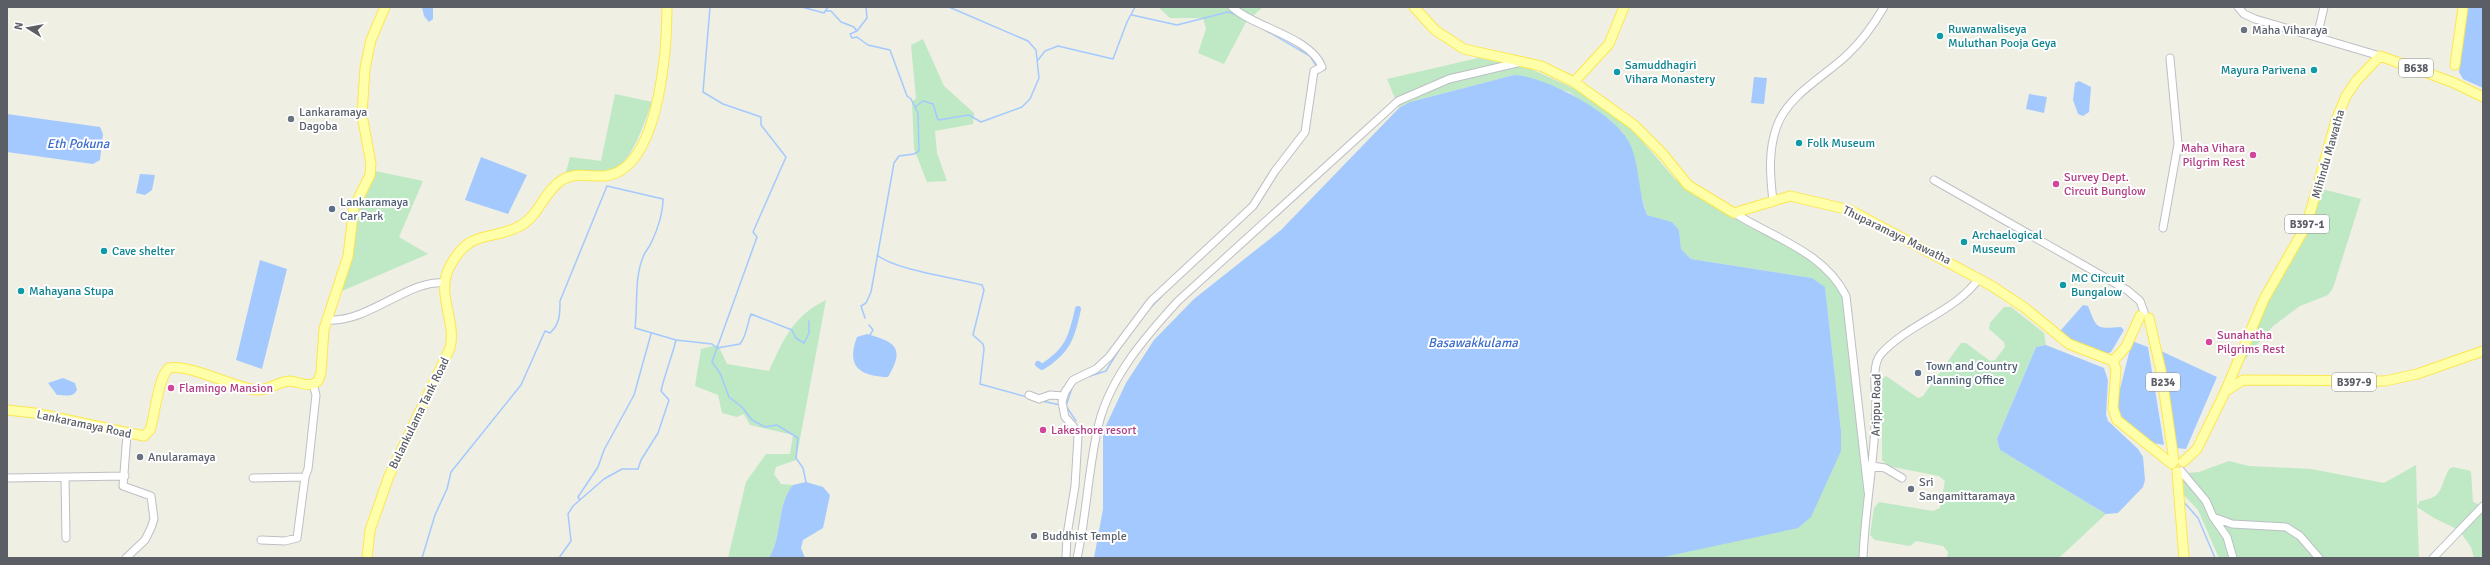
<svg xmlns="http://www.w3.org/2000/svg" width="2490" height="565" font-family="Signika,sans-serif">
	<rect width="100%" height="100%" fill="#efefe3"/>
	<!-- green -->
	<path fill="#bee9c4" d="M1158 7H1263L1246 22 1224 64 1198 53 1206 29 1203 18H1170Z
		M923 39 944 86 974 113 973 124 935 131 937 153 947 181 927 182 914 149 912 102 916 98 911 45Z
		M1478 58 1529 68 1575 89 1630 127 1675 179 1690 191 1751 228 1810 255 1826 268 1844 299 1868 491 1863 558H1659L1841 451V431L1825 287 1812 278 1691 259 1681 249 1679 230 1672 222 1647 215 1623 132 1569 92 1514 75 1410 102 1399 108 1387 79Z
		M615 94 652 102C645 121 632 163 612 171 603 175 577 173 566 172L570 157 601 161Z
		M375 171 423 181 399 237 428 254 342 291 351 258 355 214Z
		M2322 189 2361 199 2333 288 2328 295 2300 306 2273 326 2235 371 2264 306 2309 231Z
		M826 300 796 460 776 467 774 474 781 484 793 485C776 506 783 535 769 558H728L746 482 766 454H790L793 435 750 425 744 414 737 417 722 413 718 395 695 386 701 349 718 345 727 364 769 371C784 339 792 317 826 300Z
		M2004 307H2011L2044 333 2046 345 2036 347 1997 439 2000 450 2106 514 2059 558H1947L1948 552 1943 546 1916 541 1910 546 1875 540 1870 535 1874 508 1879 502 1933 511 1940 508 1945 481 1939 476 1888 466 1882 460V379L1886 376 1918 398 1923 396 1961 343H1966L1990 361 1995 360 2005 347 2004 342 1989 329 1990 323Z
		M2229 461 2249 466 2311 469 2384 483 2416 465 2417 506 2420 501C2444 497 2439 488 2449 469L2453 467 2471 471 2473 502 2483 506V558H2474L2471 547 2459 530 2434 518 2417 507 2419 558H2219L2198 510 2181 492 2182 484 2187 473 2199 472Z"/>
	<!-- water -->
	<path fill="#a4c9ff" d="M422 7H433V19L429 22 424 16Z
		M2468 7H2483V88L2463 79 2459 72Z
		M1514 75C1546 76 1620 116 1631 146 1640 168 1638 193 1647 215L1672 222 1679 230 1681 249 1691 259 1812 278 1825 287 1841 431V451L1811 517 1798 528 1659 558H1094L1103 509V432L1126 383 1154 340 1194 299 1281 230 1399 108 1410 102Z
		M1754 77 1767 78 1764 104 1751 103Z
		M2079 81 2091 87 2089 112 2083 116 2078 114 2073 100 2075 83Z
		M2029 94 2047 97 2044 113 2026 109Z
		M7 114 100 127 103 134 100 160 93 164 7 152Z
		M481 157 527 175 508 214 465 200Z
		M140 174 155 175 152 190 145 195 136 193Z
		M260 260 287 269 262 369 236 360Z
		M2083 305 2088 306C2097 329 2096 329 2121 327L2124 330 2111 352 2106 354 2062 336 2061 330Z
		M867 334C896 342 905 348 888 377 859 376 846 366 857 337Z
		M2132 341 2148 347 2164 445 2153 443 2118 419 2115 409Z
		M2046 345 2104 368 2108 380 2106 415 2108 421 2138 449 2143 457 2145 480 2143 487 2118 513 2106 514 2000 450 1997 439 2036 347Z
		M2161 351 2217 377 2186 449 2176 448Z
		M63 378 75 383 77 390C73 398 65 395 57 395L48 383Z
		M806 482 823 487 830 495 823 528 803 540 801 548 805 558H769C783 535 776 506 793 485Z"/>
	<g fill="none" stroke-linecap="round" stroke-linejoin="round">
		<!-- stream -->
		<path stroke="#a4c9ff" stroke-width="1.5" d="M710 7 703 92 723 104 761 117V125L786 157 753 232 757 237 712 362 720 373 729 397 742 407 752 420 765 427 777 425 798 438 796 458 803 468 806 482
			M802 7 824 13 828 7
			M866 7 867 18 857 31 850 34 852 38 857 37 868 45 890 50 907 96 911 99 915 107 923 101 933 104 938 120 969 115 981 122 1022 107 1030 99 1039 78 1036 50 1028 41 949 7
			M825 11H831L841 22 854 27 856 30
			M1132 15 1177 25 1228 12 1237 15
			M1267 31 1310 56 1317 67
			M1038 60 1045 51 1058 46 1113 59 1127 22 1135 7
			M1257 206 1268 188
			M877 255C895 270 956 278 982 285L984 290 973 335 983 344 984 349 980 384 1027 397
			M1150 308 1161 297
			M865 318 861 306 866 303 871 292 894 163 899 156 914 154 919 151 918 113 915 107
			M869 325 873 330 870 335
			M1084 378 1106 371 1120 348
			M1042 401 1060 405
			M1066 406 1073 385
			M1066 406 1076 421
			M580 500 578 497 598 467 604 450 634 395 651 334
			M2183 501 2198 518 2215 558
			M422 558 435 515 447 489 451 472 521 385 545 331 550 333C560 324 560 314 560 301L607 186 663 199C663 212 658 229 652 241 650 247 645 251 643 257 634 280 638 304 635 328L676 340 712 344 717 348 740 344C747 335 747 324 751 314L792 330 796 338 804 343 809 333V321
			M559 558 571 541 568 514 573 506 604 479 622 469H638L641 460 658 433 669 400 661 391C665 373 672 357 676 340"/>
		<!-- canal -->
		<path stroke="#a4c9ff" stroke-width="6" d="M1038 364 1042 367C1068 351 1072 337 1078 309"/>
		<!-- minor casing -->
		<g stroke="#bdbfc6" stroke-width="9">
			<path id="minor" d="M2238 7 2244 14 2255 19 2380 56
				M2317 37 2324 7
				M1934 180 2127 290 2140 301 2144 312
				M1773 201C1770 175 1768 150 1777 126 1788 95 1825 76 1847 55 1862 41 1874 24 1884 7
				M1734 213C1774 238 1824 252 1846 296L1868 491
				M2163 228 2178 144 2170 58
				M327 320C369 323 408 279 445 283
				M1029 395 1039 399 1050 395 1063 396
				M1872 466 1885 468 1902 478
				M2181 471 2206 501 2213 517 2227 537 2233 558
				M7 478 125 476
				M65 478 66 538
				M253 478 305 477 308 469 316 395 313 384
				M2213 517 2232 524 2286 527 2300 536 2319 558
				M261 540 285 541 297 538 305 477
				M126 558 145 540 151 528 154 519 151 496 123 486 127 434
				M1066 558 1067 535 1075 486 1078 436 1073 426 1065 417 1062 402 1065 392 1073 380 1096 369 1109 357 1151 301 1253 206 1275 171 1305 132 1314 71 1322 67C1311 37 1253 27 1232 7
				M1077 558C1087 514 1088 467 1099 423 1111 376 1146 336 1178 301L1398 101 1449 79 1521 62
				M1863 558C1865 505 1876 454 1876 401 1875 387 1872 364 1881 354 1909 323 1957 311 1979 278
				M2433 558 2483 506"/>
		</g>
		<!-- major casing -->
		<g stroke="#fde74f" stroke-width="11">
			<path id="major" d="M1414 7 1435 30 1464 49 1541 66 1574 82 1634 125 1663 154 1688 185 1734 213 1790 196 1850 210 1992 286 2025 308 2069 344 2113 361 2116 369 2113 408 2117 420 2172 464
				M2455 65 2463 7
				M1574 82 1609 44 1624 7
				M2149 318 2161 371 2174 461
				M2113 361 2126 347 2140 316
				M2226 391 2243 380 2385 381 2417 374 2483 351
				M7 410 35 413 144 436 150 430C155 416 158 376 169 368 191 364 232 387 256 390 268 391 277 382 289 381 299 381 308 389 318 381L321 373 324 329 348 256 354 207 370 175 371 164 362 115 365 68 371 40 385 7
				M2183 462 2197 449 2225 392 2264 299 2307 224 2336 120 2346 96 2357 80 2380 56 2452 82 2483 97
				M2177 472 2184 558
				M367 558 370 530 389 476 450 348C457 320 435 295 450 266 471 227 491 242 520 226 539 216 544 191 562 180 579 169 600 182 618 172 660 151 667 48 667 7"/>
		</g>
		<!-- minor -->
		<use href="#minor" stroke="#fff" stroke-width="7"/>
		<!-- major -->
		<use href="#major" stroke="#ffffa9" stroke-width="9"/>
	</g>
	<!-- markers -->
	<g fill="#6b7280" stroke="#fff" stroke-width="1.5">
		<circle cx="2244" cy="30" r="4"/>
		<circle cx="291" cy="119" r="4"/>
		<circle cx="140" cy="457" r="4"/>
		<circle cx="1911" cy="489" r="4"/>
		<circle cx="1034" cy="536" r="4"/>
	</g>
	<g fill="#0f9aa8" stroke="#fff" stroke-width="1.5">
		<circle cx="1940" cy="36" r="4"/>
		<circle cx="2314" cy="70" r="4"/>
		<circle cx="1617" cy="72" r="4"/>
		<circle cx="1799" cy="143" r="4"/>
		<circle cx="1964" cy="242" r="4"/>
		<circle cx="104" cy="251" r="4"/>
		<circle cx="2063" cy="285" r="4"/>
		<circle cx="21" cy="291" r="4"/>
	</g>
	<g fill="#d1479c" stroke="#fff" stroke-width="1.5">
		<circle cx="2253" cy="155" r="4"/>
		<circle cx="2056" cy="184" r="4"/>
		<circle cx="2209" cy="342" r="4"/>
		<circle cx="171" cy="388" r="4"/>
		<circle cx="1043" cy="430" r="4"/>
	</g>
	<g fill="#5c6f8a" stroke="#fff" stroke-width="1.5">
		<circle cx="332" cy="209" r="4"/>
		<circle cx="1918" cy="373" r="4"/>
	</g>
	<g text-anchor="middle" stroke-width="4" stroke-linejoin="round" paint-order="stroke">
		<!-- shield labels -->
		<g fill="#fff" stroke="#8c8e93" stroke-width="1">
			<rect x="2399" y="59" width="34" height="18" rx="3"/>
			<rect x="2285" y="215" width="44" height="18" rx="3"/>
			<rect x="2146" y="373" width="34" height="18" rx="3"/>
			<rect x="2332" y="373" width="44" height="18" rx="3"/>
		</g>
		<g font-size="11" font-weight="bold" fill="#5b5e65">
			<text x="2416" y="72">B638</text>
			<text x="2307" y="228">B397-1</text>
			<text x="2163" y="386">B234</text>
			<text x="2354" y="386">B397-9</text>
		</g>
		<!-- culture labels -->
		<g font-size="12" fill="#0d838f" stroke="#fff" text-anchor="start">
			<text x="1948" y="33">Ruwanwaliseya<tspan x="1948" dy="14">Muluthan Pooja Geya</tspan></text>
			<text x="1625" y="69">Samuddhagiri<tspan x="1625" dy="14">Vihara Monastery</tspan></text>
			<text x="2306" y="74" text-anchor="end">Mayura Parivena</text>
			<text x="1807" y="147">Folk Museum</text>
			<text x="1972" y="239">Archaelogical<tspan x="1972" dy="14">Museum</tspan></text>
			<text x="112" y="255">Cave shelter</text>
			<text x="2071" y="282">MC Circuit<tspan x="2071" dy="14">Bungalow</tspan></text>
			<text x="29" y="295">Mahayana Stupa</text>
		</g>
		<!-- worship labels -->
		<g font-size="12" fill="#5b616d" stroke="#fff" text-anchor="start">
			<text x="2252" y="34">Maha Viharaya</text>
			<text x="299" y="116">Lankaramaya<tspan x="299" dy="14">Dagoba</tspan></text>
			<text x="148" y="461">Anularamaya</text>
			<text x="1919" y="486">Sri<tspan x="1919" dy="14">Sangamittaramaya</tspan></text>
			<text x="1042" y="540">Buddhist Temple</text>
		</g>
		<!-- hotel labels -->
		<g font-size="12" fill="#b23c85" stroke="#fff" text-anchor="start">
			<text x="2245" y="152" text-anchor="end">Maha Vihara<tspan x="2245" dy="14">Pilgrim Rest</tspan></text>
			<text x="2064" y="181">Survey Dept.<tspan x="2064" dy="14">Circuit Bunglow</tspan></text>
			<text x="2217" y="339">Sunahatha<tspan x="2217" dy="14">Pilgrims Rest</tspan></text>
			<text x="179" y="392">Flamingo Mansion</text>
			<text x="1051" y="434">Lakeshore resort</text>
		</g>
		<!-- street labels -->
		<g font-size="12" fill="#5b5e65" stroke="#fff">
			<text transform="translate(2328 154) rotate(-74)" y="4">Mihindu Mawatha</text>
			<text transform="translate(1897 235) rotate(26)" y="4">Thuparamaya Mawatha</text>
			<text transform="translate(1876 405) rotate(-89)" y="4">Arippu Road</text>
			<text transform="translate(419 413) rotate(-64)" y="4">Bulankulama Tank Road</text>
			<text transform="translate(84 424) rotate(12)" y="4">Lankaramaya Road</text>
		</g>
		<!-- service labels -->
		<g font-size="12" fill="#4e5e75" stroke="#fff" text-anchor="start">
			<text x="340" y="206">Lankaramaya<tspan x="340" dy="14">Car Park</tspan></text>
			<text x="1926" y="370">Town and Country<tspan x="1926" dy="14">Planning Office</tspan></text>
		</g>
		<!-- water labels -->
		<g font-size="13" font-style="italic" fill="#3c6ccd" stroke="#fff">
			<text x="78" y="148">Eth Pokuna</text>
			<text x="1473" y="347">Basawakkulama</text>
		</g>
	</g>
	<!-- border -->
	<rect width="2490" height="565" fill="none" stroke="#5b5e65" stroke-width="16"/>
	<!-- north arrow -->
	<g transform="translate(28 28) rotate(281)" stroke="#ffffff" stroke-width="3" paint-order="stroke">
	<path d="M0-3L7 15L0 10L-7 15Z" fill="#5b5e65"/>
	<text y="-6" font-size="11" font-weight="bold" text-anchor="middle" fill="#5b5e65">N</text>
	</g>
</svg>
